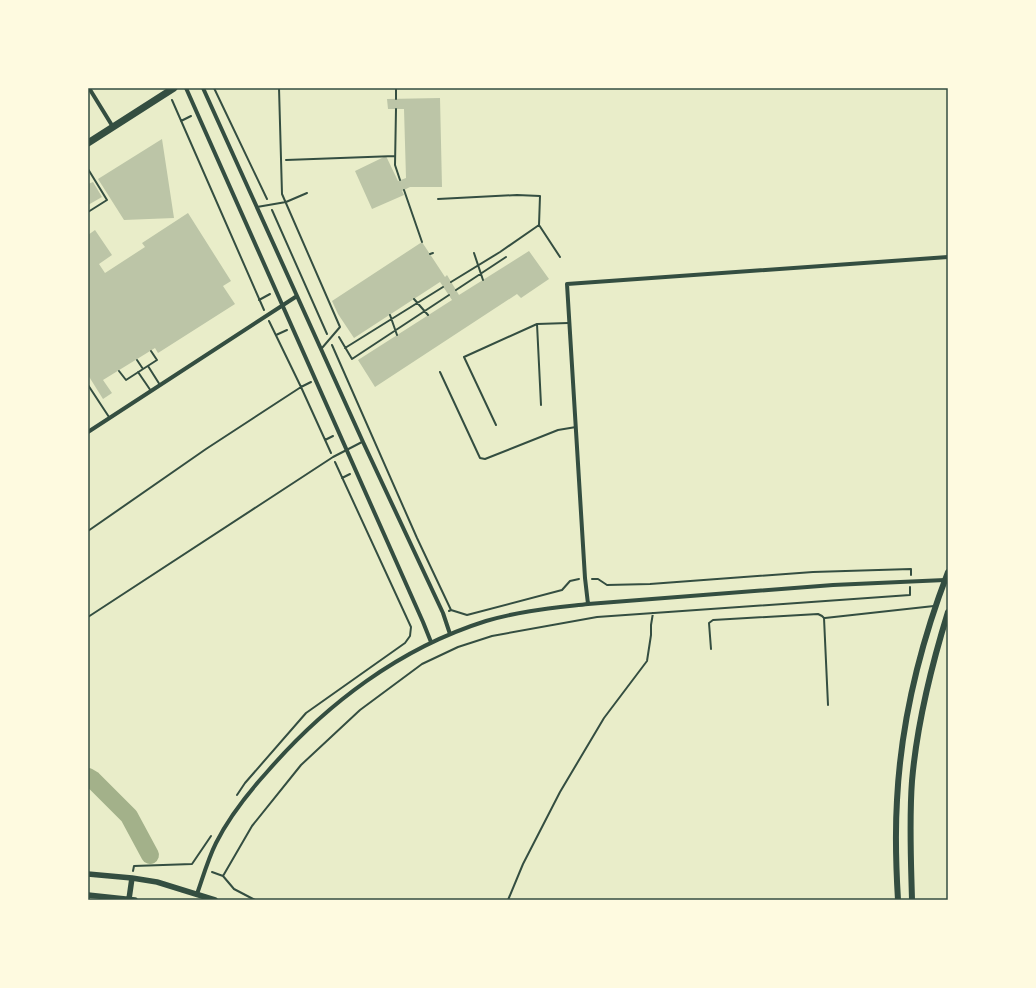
<svg xmlns="http://www.w3.org/2000/svg" width="1036" height="988" font-family="Cabin,sans-serif">
	<rect width="100%" height="100%" fill="#e9edc9"/>
	<g fill="none" stroke-linecap="round" stroke-linejoin="round">
		<!-- river -->
		<path stroke="#a3b18a" stroke-width="18" d="M88 777 93 780 129 816 150 855"/>
	</g>
	<!-- building -->
	<path fill="#bcc5a7" d="M440 98 442 187H410L402 191 404 195 372 209 355 171 386 156 398 181 406 178 404 109H388L387 99Z
		M162 139 174 218 124 220 98 179Z
		M93 182 102 197 88 205V184Z
		M188 213 231 281 223 286 235 304 158 353 155 348 103 380 112 393 103 399 88 375V235L95 230 112 255 99 264 105 273 145 247 142 243Z
		M422 242 445 277 447 275 459 295 529 251 549 279 521 298 517 294 375 387 358 360 452 300 440 282 354 338 338 314 332 301Z"/>
	<g fill="none" stroke-linecap="round" stroke-linejoin="round">
		<!-- path -->
		<path stroke="#344e41" stroke-width="2" d="M214 88 267 199
			M396 99V88
			M172 100 264 310
			M396 109 395 165 400 180
			M181 121 191 116
			M286 160 395 156
			M404 190 422 242
			M438 199 517 195 540 196 539 225 500 252 451 282
			M272 210 327 334
			M539 225 560 257
			M474 253 483 280
			M430 254 433 253
			M456 290 506 257
			M414 299 428 315
			M259 300 270 294
			M390 315 397 335
			M269 321 301 387 331 453
			M276 335 287 330
			M339 337 352 359 449 295
			M332 345 417 538 451 610
			M345 348 443 287
			M325 440 333 436
			M342 478 350 474
			M88 531 206 449 301 387 311 382
			M592 579H598L607 585 650 584 813 572 911 569V575
			M449 611 451 610 467 615 562 590 570 581 579 579
			M237 795 245 783 306 713 405 643 410 636 411 627 335 462
			M133 871 134 866 192 864 211 836
			M212 872 223 876 234 889 255 900
			M223 876 252 826 301 765 360 710 422 664 458 647 492 636 597 617 910 595V587
			M508 900 523 864 560 792 604 718 647 661 651 635V625L653 613"/>
		<!-- service -->
		<path stroke="#344e41" stroke-width="2" d="M279 88 282 194 340 327 322 348
			M88 169 107 200 88 212
			M257 207 286 202 307 193
			M537 324 541 405
			M137 360 143 369
			M148 366 160 385
			M119 371 126 380 157 360 151 351
			M138 372 151 391
			M440 372 480 458 485 459 558 430 576 427
			M88 385 109 417
			M496 425 464 357 537 324 568 323
			M88 617 333 457 362 442
			M825 618 934 606
			M711 649 709 623 713 620 818 614 822 616 824 618 828 705"/>
		<!-- minor -->
		<path stroke="#344e41" stroke-width="4" d="M89 88 113 127
			M186 88 423 622 431 642
			M203 88 363 442 443 613 450 634
			M88 432 297 296
			M588 604 585 578 567 284 948 257
			M197 894C203 877 208 859 216 843 229 817 248 793 267 772 326 704 400 648 486 621 519 611 554 608 588 604L833 585 945 580"/>
		<!-- tertiary -->
		<path stroke="#344e41" stroke-width="5.5" d="M88 874 132 878 157 882 215 900
			M88 895 135 900
			M129 899 132 878"/>
		<!-- secondary -->
		<path stroke="#344e41" stroke-width="6" d="M898 900C896 867 895 833 897 800 901 721 920 645 948 572
			M912 900C911 860 909 821 912 781 917 723 931 667 948 612"/>
		<!-- primary -->
		<path stroke="#344e41" stroke-width="7" d="M88 143 174 88"/>
	</g>
	<!-- border -->
	<rect width="1036" height="988" fill="none" stroke="#fefae0" stroke-width="178"/>
	<rect x="89" y="89" width="858" height="810" fill="none" stroke="#344e41" stroke-width="1.5"/>
</svg>
